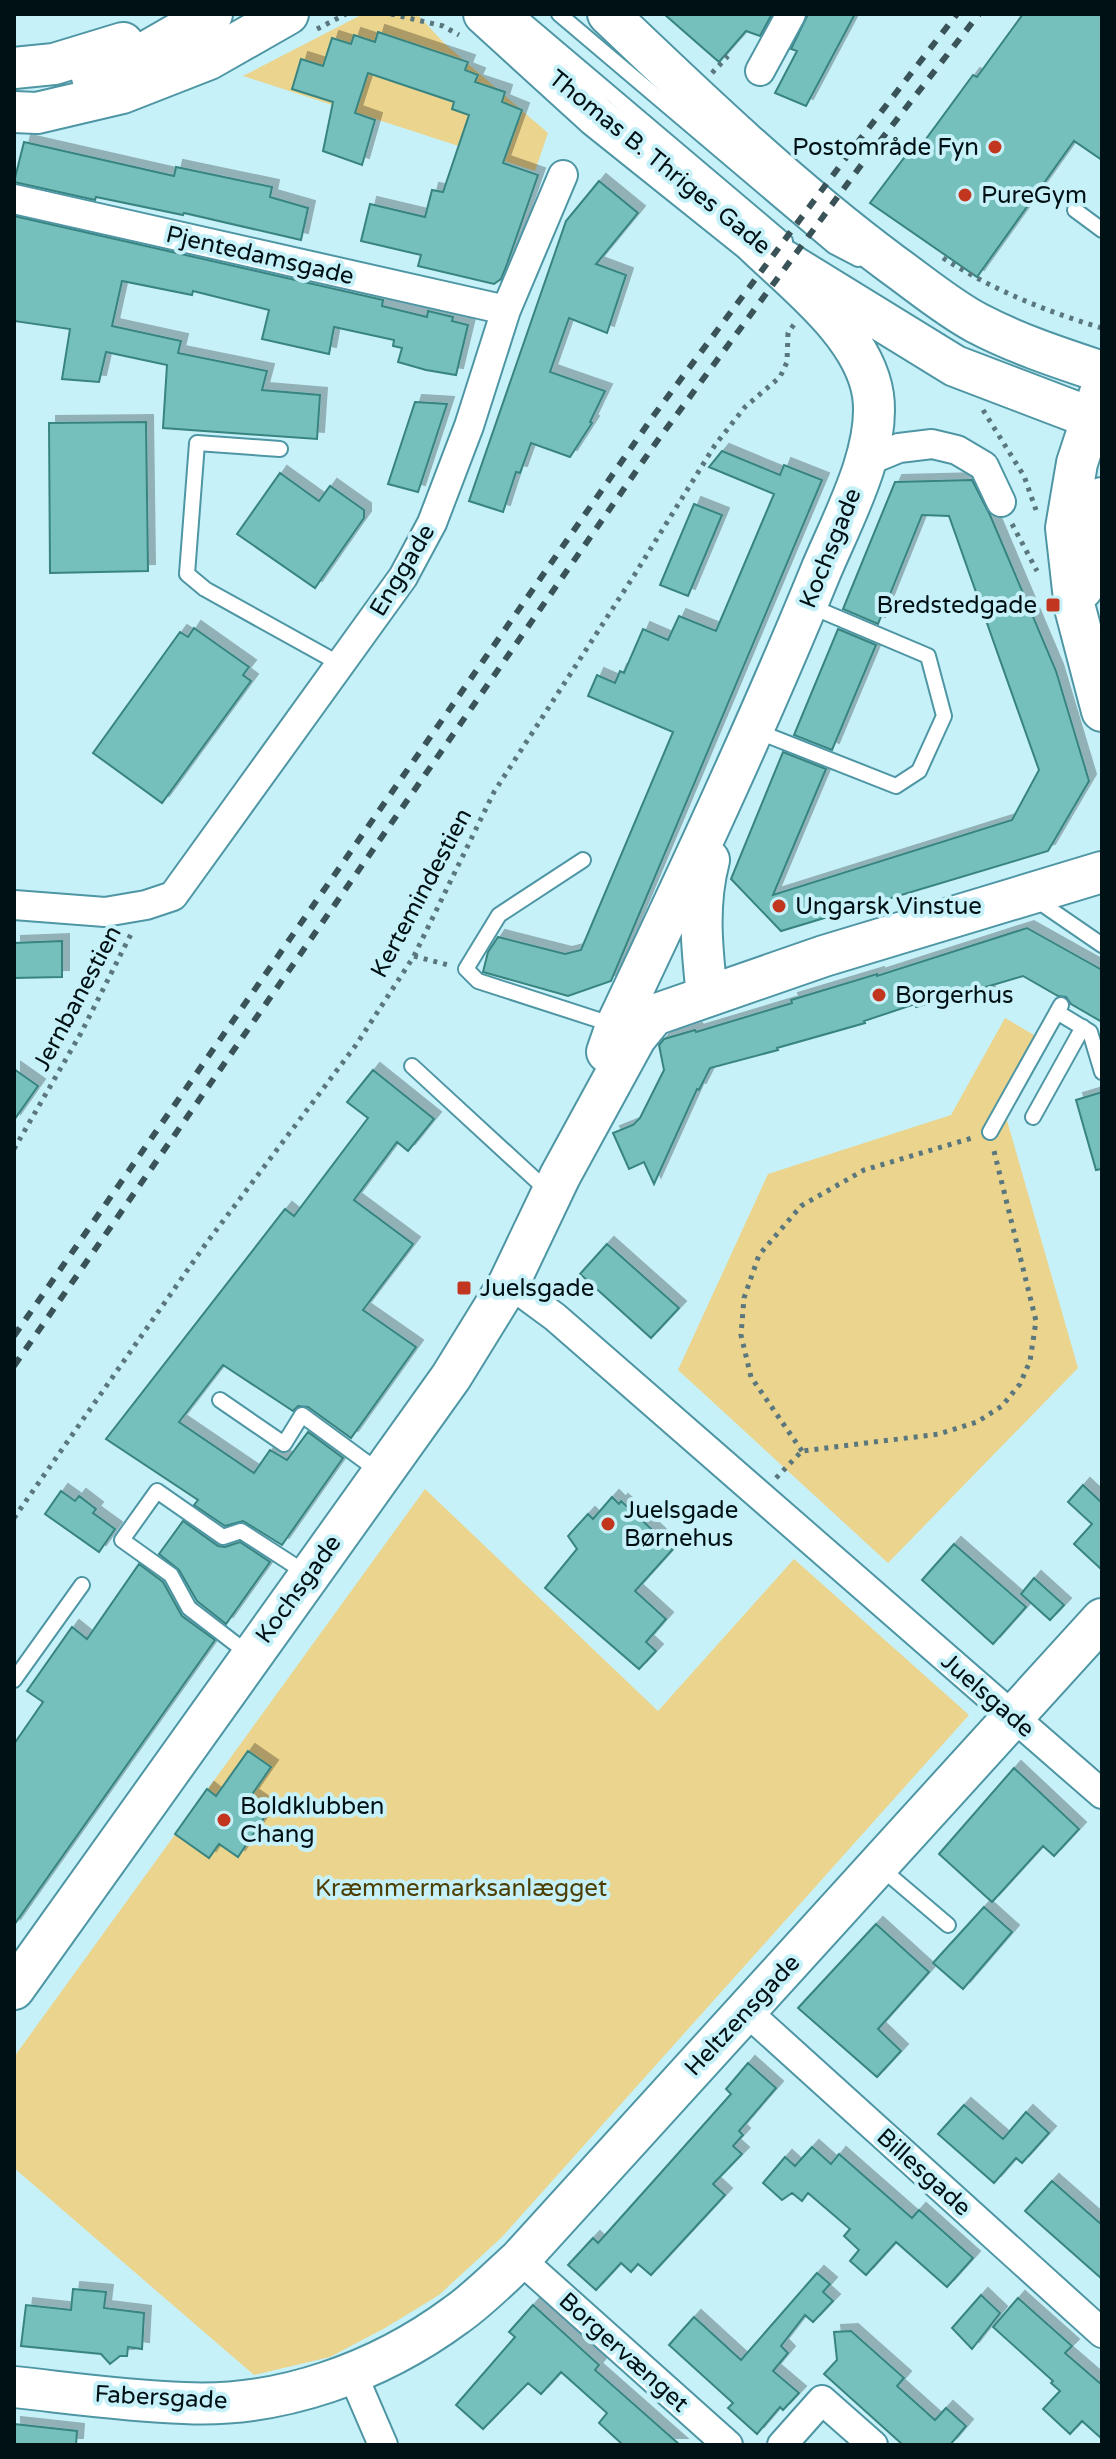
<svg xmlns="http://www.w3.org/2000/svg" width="1116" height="2459" font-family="'Varela Round',sans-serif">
	<defs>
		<filter id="shadow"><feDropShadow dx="7" dy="-7" stdDeviation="0" flood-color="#0004"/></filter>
	</defs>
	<rect width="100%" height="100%" fill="#c7f1f9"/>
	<!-- green -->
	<path fill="#ebd48d" d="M363 14 419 16 444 43 548 133 535 171 243 76Z
		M1005 1018 1048 1043 1006 1117 1078 1368 888 1563 678 1370 768 1174 951 1115Z
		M425 1489 658 1711 794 1559 969 1715 502 2237 439 2295 385 2328 330 2357 254 2375 14 2168V2057Z"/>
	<!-- building -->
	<path fill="#75bfbc" stroke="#388481" stroke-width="2" filter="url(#shadow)" d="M664 14H772L760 36 746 31 719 62Z
		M808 14H855L806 106 775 93 797 51 791 49Z
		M1023 14H1102V160L1074 141 977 277 870 203 907 154 912 158 973 75 977 77Z
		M378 32 468 62 465 70 478 75 475 82 505 92 502 102 522 110 503 163 538 175 507 264 501 279 494 284 418 266 421 255 361 241 370 204 425 217 432 190 443 192 469 115 452 109 454 102 368 73 355 113 375 120 362 165 323 151 333 102 292 89 301 59 323 66 332 38 351 44 354 35 375 42Z
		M24 142 174 176 176 167 272 187 270 197 308 208 301 240 184 213 183 215 96 197 95 200 14 182Z
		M599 181 638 213 596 264 626 275 607 333 569 318 550 372 605 391 590 422 592 423 570 457 531 443 520 473 516 472 503 512 469 501 566 221Z
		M14 216 383 300 382 306 427 317 428 311 453 317 452 321 468 325 456 375 426 370 398 362 402 348 393 346 394 340 334 327 329 354 262 339 269 310 193 291 192 295 122 281 112 326 181 341 178 353 267 371 262 390 320 395 317 439 163 428 167 365 106 352 99 382 62 379 70 329 14 321Z
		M415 402 447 404 418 492 388 484Z
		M146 422 148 571 50 573 49 423Z
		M722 451 780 475 784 465 822 480 611 981 568 996 483 972 488 952 498 937 565 954 581 950 673 732 588 696 597 675 615 683 620 671 624 673 643 629 668 640 679 616 716 631 774 494 709 467Z
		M280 473 319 501 330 486 364 510V518L315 588 237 534Z
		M972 480 990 515 1056 671 1089 781 1048 851 781 931 731 879 783 752 826 769 773 895 1012 820 1039 770 949 516 922 515 878 624 843 609 895 482Z
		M694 504 722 515 688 596 660 585Z
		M194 628 249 667 243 675 251 681 162 803 93 753 180 632 188 637Z
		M838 629 876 645 832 750 794 735Z
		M1027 928 1102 970V1022L1071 1004 1066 997 1058 996 1023 976 986 987 988 993 943 1007 948 998 916 1007 915 1004 864 1021 865 1023 777 1048 778 1050 710 1068 699 1090 697 1089 654 1184 644 1162 629 1169 613 1133 633 1125 640 1118 664 1070 659 1045 664 1039 695 1030 696 1032 792 1003 791 1000 877 974V976Z
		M62 941V977L14 978V943Z
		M14 1069 38 1086 14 1120Z
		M373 1070 434 1119 408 1151 397 1142 354 1200 413 1244 363 1310 416 1347 351 1438 308 1407 298 1406 293 1411 223 1365 179 1422 254 1473 270 1450 287 1460 308 1432 343 1458 282 1545 243 1521 225 1526 194 1505 198 1500 106 1439 285 1209 294 1216 368 1118 347 1102Z
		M1102 1092V1169L1096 1170 1076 1100Z
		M607 1244 679 1308 651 1338 580 1274Z
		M1083 1485 1102 1503V1570L1074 1544 1092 1524 1068 1502Z
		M61 1491 75 1501 79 1496 96 1509 93 1513 115 1529 99 1552 45 1514Z
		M612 1497 619 1504 621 1501 673 1549 635 1591 666 1619 646 1642 656 1651 639 1669 545 1588 577 1549 568 1536 588 1514 593 1519Z
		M183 1521 218 1546 225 1547 240 1542 270 1562 226 1624 197 1601 179 1570 159 1554Z
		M954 1544 1026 1607 993 1644 922 1580Z
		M139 1564 163 1582 182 1616 215 1640 14 1925V1744L43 1702 27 1691 72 1627 87 1639Z
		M1034 1578 1064 1605 1050 1620 1021 1594Z
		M248 1751 271 1767 251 1796 270 1809 238 1857 219 1844 209 1858 175 1834 207 1789 216 1796Z
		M1014 1768 1079 1829 1054 1856 1043 1846 992 1902 939 1854Z
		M984 1907 1012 1932 963 1989 933 1963Z
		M876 1924 929 1972 878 2029 901 2051 877 2077 798 2008Z
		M748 2063 776 2088 739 2131 743 2135 733 2146 742 2154 713 2184 725 2195 651 2275 638 2264 631 2272 621 2263 596 2290 568 2265 593 2238 598 2243 658 2176 731 2094 726 2089Z
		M964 2105 1003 2139 1026 2112 1049 2133 1022 2163 1016 2158 994 2183 938 2134Z
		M812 2147 831 2164 839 2154 912 2218 919 2210 973 2258 947 2287 896 2242 866 2275 850 2261 859 2250 844 2236 850 2229 808 2193 802 2201 792 2193 782 2200 763 2183 785 2157 795 2166Z
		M1052 2181 1102 2225V2279L1025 2211Z
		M817 2273 830 2284 823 2292 833 2301 813 2322 805 2315 781 2346 788 2353 773 2371 799 2393 783 2410 780 2407 757 2434 728 2408 733 2403 669 2345 694 2317 741 2360Z
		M73 2289 106 2292 104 2308 144 2313 142 2349 128 2347 127 2356H120L110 2364 101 2354 21 2346 26 2305 71 2310Z
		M981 2295 1000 2313 972 2349 952 2328Z
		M1018 2298 1072 2346 1065 2353 1102 2385V2439L1082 2421 1070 2434 1043 2409 1060 2391 1051 2383 1053 2381 993 2327Z
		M533 2305 599 2365 595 2370 680 2445H623L599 2423 607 2413 561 2372 541 2394 528 2383 483 2429 456 2405 515 2337 509 2332Z
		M851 2331 904 2378 897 2386 935 2420 946 2408 966 2426 950 2445H903L824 2374 837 2360 834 2332Z
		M14 2424 77 2431 76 2445H14Z"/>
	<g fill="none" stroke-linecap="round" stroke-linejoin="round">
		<!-- lane casing -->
		<g stroke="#4e96a4" stroke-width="18">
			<path id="lane" d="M517 14 785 241
				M559 14 833 246 858 259
				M1075 210 1102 230
				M280 449 197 443 187 574 205 589 340 664
				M754 730 896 786 919 771 944 716 928 656 810 606
				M583 860 499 915 466 969 478 981 614 1025
				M1035 899 1102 945
				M1057 1012 1090 1032 1102 1072
				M412 1066 550 1193
				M1033 1117 1083 1027
				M990 1132 1061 1005
				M220 1400 284 1444 302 1415 381 1473
				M250 1655 189 1608 171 1575 122 1540 157 1491 223 1537 241 1531 306 1573
				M14 1680 82 1585
				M881 1868 948 1925"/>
		</g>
		<!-- street casing -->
		<g stroke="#4e96a4" stroke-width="32">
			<path id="street" d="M760 71 791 14
				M14 199 506 310
				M865 462 899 448 932 444 957 450 984 466 1001 502
				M14 905 105 912 146 905 173 896 403 577 432 523 469 426 506 310 563 175
				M509 1283 555 1317 1102 1794
				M746 2011 1102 2333
				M520 2259 728 2445
				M352 2373 383 2445
				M782 2445 822 2400 873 2445"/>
		</g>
		<!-- secondary casing -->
		<g stroke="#4e96a4" stroke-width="44">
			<path id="secondary" d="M484 14 597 117 752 241 955 366 1102 422
				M608 14C699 101 791 189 892 264 920 284 947 307 977 323 1017 344 1060 358 1102 372
				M14 68 54 64 123 43
				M92 77 116 69 212 14
				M14 112 37 113 122 93 209 59 288 14
				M1100 393 1077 463 1066 528 1075 608 1102 711
				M1082 589 1092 557 1102 498
				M707 996C702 949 697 906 709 860
				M654 1015 824 956 1102 872
				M607 1052 616 1026C687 876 757 727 820 573 841 522 881 451 873 395 864 334 794 282 752 241
				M14 1989 451 1377 509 1283 560 1176 636 1037 654 1015
				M14 2387C70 2393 127 2401 184 2403 280 2408 379 2372 456 2315 479 2299 499 2278 520 2259L1102 1619"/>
		</g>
		<!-- path -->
		<path stroke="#5a777d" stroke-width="5" stroke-dasharray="4 6" stroke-linecap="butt" d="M391 14 443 26 459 35
			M317 29 346 14
			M712 73 728 56
			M943 258C991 289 1047 312 1102 328
			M983 410 1024 476 1036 510
			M1012 524 1037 571
			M414 956 448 965
			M14 1149 81 1033 131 934
			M802 1451 751 1377 741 1335 744 1298 759 1255 801 1206 864 1170 972 1138
			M776 1478 802 1451 939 1434 977 1422 1002 1406 1020 1384 1030 1361 1036 1321 993 1147
			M14 1518 205 1245 356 1045 414 956 494 792 635 574 715 445 745 407 780 377 787 362 788 333 795 323"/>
		<!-- lane -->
		<use href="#lane" stroke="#fff" stroke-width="14"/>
		<!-- street -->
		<use href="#street" stroke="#fff" stroke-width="28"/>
		<!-- secondary -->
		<use href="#secondary" stroke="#fff" stroke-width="40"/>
		<!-- rail -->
		<path stroke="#3a5358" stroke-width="6" stroke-dasharray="10 10" stroke-linecap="butt" d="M14 1336 654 415 854 147 957 14
			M14 1366 655 444 859 168 979 14"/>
	</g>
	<!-- markers -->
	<g fill="#c2361f" stroke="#c7f1f9" stroke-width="3">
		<circle cx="995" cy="147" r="8"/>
		<circle cx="965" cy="195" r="8"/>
		<rect x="1045" y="597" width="16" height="16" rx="4"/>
		<circle cx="779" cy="906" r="8"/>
		<circle cx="879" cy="995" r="8"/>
		<rect x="456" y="1280" width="16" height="16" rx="4"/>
		<circle cx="608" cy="1524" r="8"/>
		<circle cx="224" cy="1820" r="8"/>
	</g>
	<g text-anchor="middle" stroke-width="8" stroke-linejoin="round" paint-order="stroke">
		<!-- poi labels -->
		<g font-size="24" fill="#001115" stroke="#c7f1f9" text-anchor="start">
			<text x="979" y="155" text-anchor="end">Postområde Fyn</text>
			<text x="981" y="203">PureGym</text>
			<text x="1037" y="613" text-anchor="end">Bredstedgade</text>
			<text x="795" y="914">Ungarsk Vinstue</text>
			<text x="895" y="1003">Borgerhus</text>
			<text x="480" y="1296">Juelsgade</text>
			<text x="624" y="1518">Juelsgade<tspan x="624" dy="28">Børnehus</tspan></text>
			<text x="240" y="1814">Boldklubben<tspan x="240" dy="28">Chang</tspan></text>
		</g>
		<!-- street labels -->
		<g font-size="24" fill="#001115" stroke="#c7f1f9">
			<text transform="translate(660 162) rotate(39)" y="8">Thomas B. Thriges Gade</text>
			<text transform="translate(260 255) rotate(13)" y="8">Pjentedamsgade</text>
			<text transform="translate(830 548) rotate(-68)" y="8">Kochsgade</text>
			<text transform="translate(402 570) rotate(-59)" y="8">Enggade</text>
			<text transform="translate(421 893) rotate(-62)" y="8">Kertemindestien</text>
			<text transform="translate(77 998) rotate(-62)" y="8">Jernbanestien</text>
			<text transform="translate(298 1589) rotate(-54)" y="8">Kochsgade</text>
			<text transform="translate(988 1695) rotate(41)" y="8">Juelsgade</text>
			<text transform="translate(742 2015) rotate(-47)" y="8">Heltzensgade</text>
			<text transform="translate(924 2172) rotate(42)" y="8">Billesgade</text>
			<text transform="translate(624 2352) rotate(42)" y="8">Borgervænget</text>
			<text transform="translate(161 2397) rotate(3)" y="8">Fabersgade</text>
		</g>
		<!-- park labels -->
		<g font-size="24" fill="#4d3e03" stroke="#c7f1f9">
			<text x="461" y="1896">Kræmmermarksanlægget</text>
		</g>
	</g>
	<!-- border -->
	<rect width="1116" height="2459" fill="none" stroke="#001115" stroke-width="32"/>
</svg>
